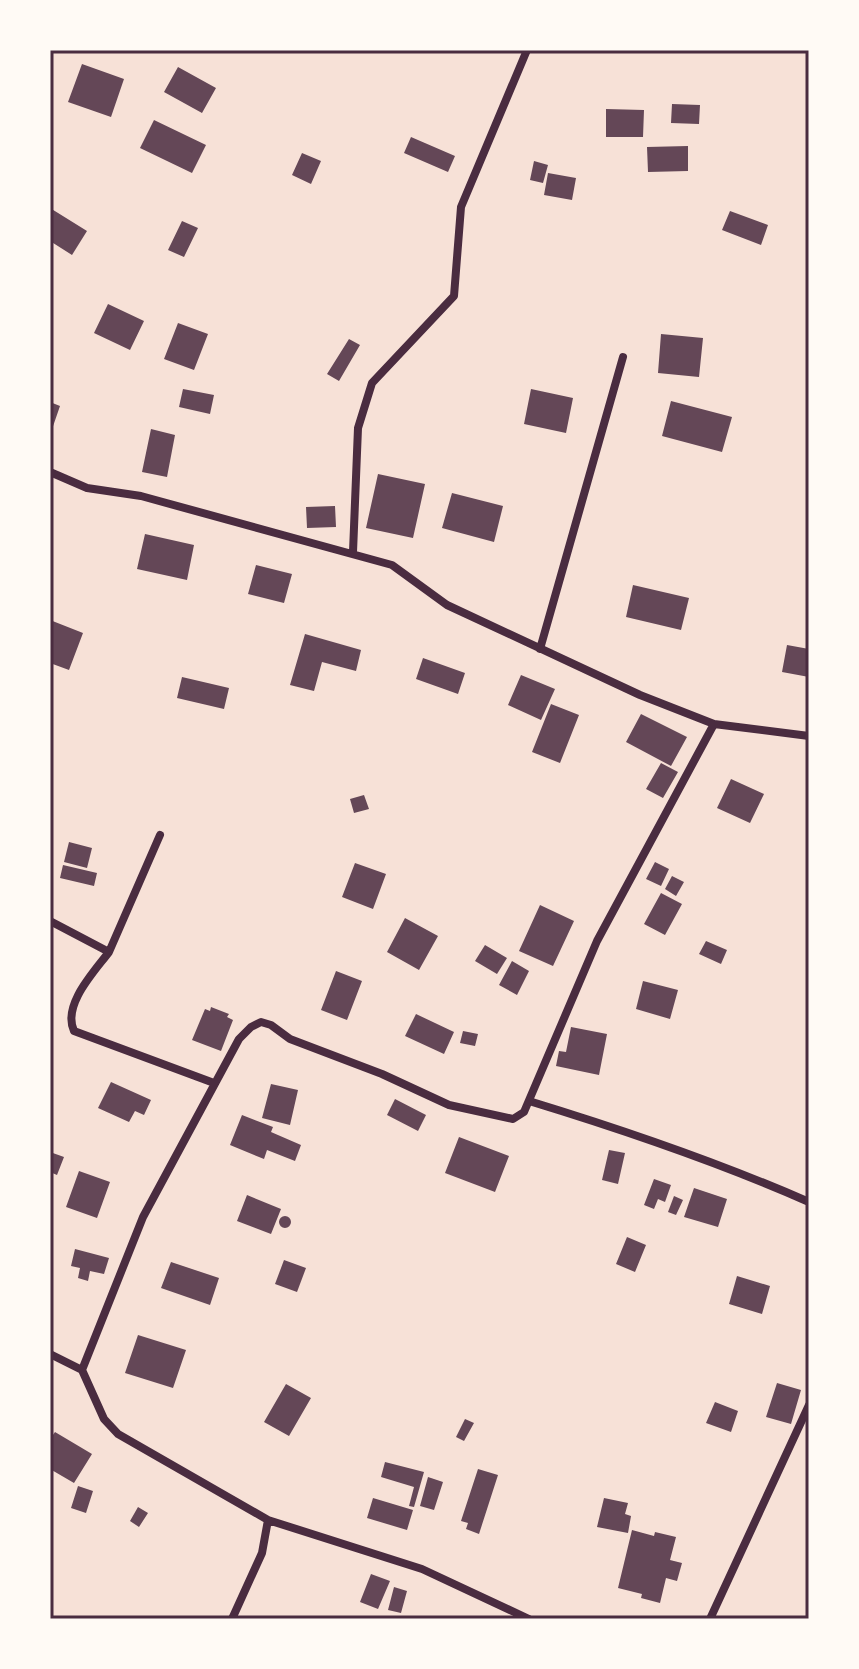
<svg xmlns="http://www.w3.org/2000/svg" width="859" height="1669" font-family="'Open Sans',sans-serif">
	<rect width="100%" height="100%" fill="#f7e1d7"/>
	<!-- building -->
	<path fill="#644757" d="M82 64 124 79 111 117 68 102Z
		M178 67 216 88 202 113 164 92Z
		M672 104 700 105 699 124 671 123Z
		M606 109 644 110 643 137H606Z
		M154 120 206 145 192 173 140 148Z
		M411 137 455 156 448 172 404 153Z
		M688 146V171L648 172 647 147Z
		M302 153 321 161 311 184 292 175Z
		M534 161 548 165 543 183 530 180Z
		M548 173 576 178 572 200 544 195Z
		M50 208 87 231 72 255 50 241Z
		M730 211 768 225 761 245 722 230Z
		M182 221 198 228 184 257 168 250Z
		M108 304 144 321 130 350 94 333Z
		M178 323 208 334 194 370 164 359Z
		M661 334 703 338 699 377 658 373Z
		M349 339 360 345 339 381 327 374Z
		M183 389 214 395 210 414 179 407Z
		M531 389 573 398 566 433 524 424Z
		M671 401 732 417 722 452 662 436Z
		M50 402 60 406 50 435Z
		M151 429 175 435 167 477 142 472Z
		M378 474 425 484 413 538 366 528Z
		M452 493 503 506 494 542 442 528Z
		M335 506 336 527 307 528 306 507Z
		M145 534 194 545 187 580 137 569Z
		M256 565 292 574 284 603 248 594Z
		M633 585 689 598 681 630 626 617Z
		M50 620 83 633 69 670 50 663Z
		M305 634 361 650 356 671 322 662 314 691 290 685Z
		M787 645 809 649V677L782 672Z
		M423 658 465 673 458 694 416 679Z
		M521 675 555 689 541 720 508 705Z
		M182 677 229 688 224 709 177 698Z
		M551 704 579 715 560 763 532 752Z
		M641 714 687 737 671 766 626 742Z
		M661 763 678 772 663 798 646 789Z
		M731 779 764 794 750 823 717 808Z
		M364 795 369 809 354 813 350 799Z
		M69 842 92 848 87 868 64 862Z
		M655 862 669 869 661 886 646 879Z
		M355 863 386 874 373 909 342 897Z
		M63 865 97 873 94 886 60 878Z
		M672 876 684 882 676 896 665 889Z
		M661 893 682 904 665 935 644 924Z
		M540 905 574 921 553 966 519 951Z
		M405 918 438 936 419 970 387 952Z
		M706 941 727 950 721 964 699 954Z
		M485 945 507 958 497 974 475 961Z
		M512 961 529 971 517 995 499 985Z
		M336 971 362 981 347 1020 321 1010Z
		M643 981 678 990 670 1019 636 1009Z
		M211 1007 229 1014 227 1017 233 1020 221 1051 192 1040 205 1009 210 1011Z
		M416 1014 454 1032 444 1054 405 1036Z
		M571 1027 607 1034 599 1075 556 1066 559 1051 566 1052Z
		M463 1031 478 1034 475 1046 460 1043Z
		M111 1082 151 1100 144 1115 135 1111 129 1122 98 1108Z
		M271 1084 298 1090 290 1125 262 1118Z
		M395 1099 426 1115 418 1131 387 1115Z
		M242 1115 273 1127 271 1132 301 1145 295 1161 267 1150 264 1159 230 1145Z
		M459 1137 509 1156 495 1192 445 1173Z
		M609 1150 625 1153 618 1184 602 1180Z
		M50 1152 64 1157 57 1175 50 1172Z
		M79 1171 110 1182 97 1218 66 1207Z
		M654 1179 671 1185 665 1202 658 1199 654 1209 644 1205Z
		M694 1188 727 1199 718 1227 684 1217Z
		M247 1195 281 1209 271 1234 237 1221Z
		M674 1196 683 1200 676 1215 668 1212Z
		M279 1222a6 6 0 1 1 12 0a6 6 0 1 1-12 0Z
		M627 1237 646 1245 635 1272 616 1264Z
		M75 1249 109 1258 104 1274 90 1271 88 1281 78 1278 80 1268 71 1266Z
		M284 1260 306 1268 297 1292 275 1284Z
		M171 1262 219 1278 210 1305 161 1288Z
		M737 1276 770 1286 762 1314 729 1304Z
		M138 1335 186 1350 173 1388 125 1373Z
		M777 1383 801 1390 791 1424 766 1417Z
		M286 1384 311 1398 289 1436 264 1422Z
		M715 1402 738 1411 731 1432 706 1423Z
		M465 1419 474 1423 464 1441 456 1437Z
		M55 1432 92 1454 74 1483 50 1469V1439Z
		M385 1462 424 1472 414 1507 409 1506 414 1487 381 1477Z
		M478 1469 498 1475 479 1534 466 1529 468 1523 461 1521Z
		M428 1477 443 1482 434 1510 420 1506Z
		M78 1486 93 1491 86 1513 71 1508Z
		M373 1498 413 1510 407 1530 367 1518Z
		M604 1498 628 1503 625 1514 631 1516 628 1533 597 1527Z
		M138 1507 148 1513 139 1527 130 1521Z
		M632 1530 654 1536 655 1532 676 1537 670 1560 682 1563 677 1581 666 1578 660 1603 641 1598 642 1594 618 1588Z
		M371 1574 390 1581 378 1609 360 1602Z
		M394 1587 407 1591 401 1613 388 1610Z"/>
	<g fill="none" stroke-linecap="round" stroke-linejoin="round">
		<!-- minor -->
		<path stroke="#4a2c40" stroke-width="8" d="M50 472 87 488 141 496 392 565 447 605 640 695 714 724 809 736
			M353 552 358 428 372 383 454 296 461 207 527 50
			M540 649 623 357
			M50 921 109 952C94 972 62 1005 74 1031L214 1083
			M109 952 160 835
			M529 1101C624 1130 718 1162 809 1202
			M50 1354 82 1370 104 1419 118 1434 268 1520 422 1569 529 1619
			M82 1370 143 1217 239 1039 251 1027 261 1022 271 1025 290 1039 382 1074 449 1105 513 1119 524 1112 597 941 714 724
			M232 1619 262 1553 268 1520
			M710 1619 809 1405"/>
	</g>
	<!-- border -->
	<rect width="859" height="1669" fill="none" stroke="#fffaf5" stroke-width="104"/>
	<rect x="52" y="52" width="755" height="1565" fill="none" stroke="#4a2c40" stroke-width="3"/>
</svg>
